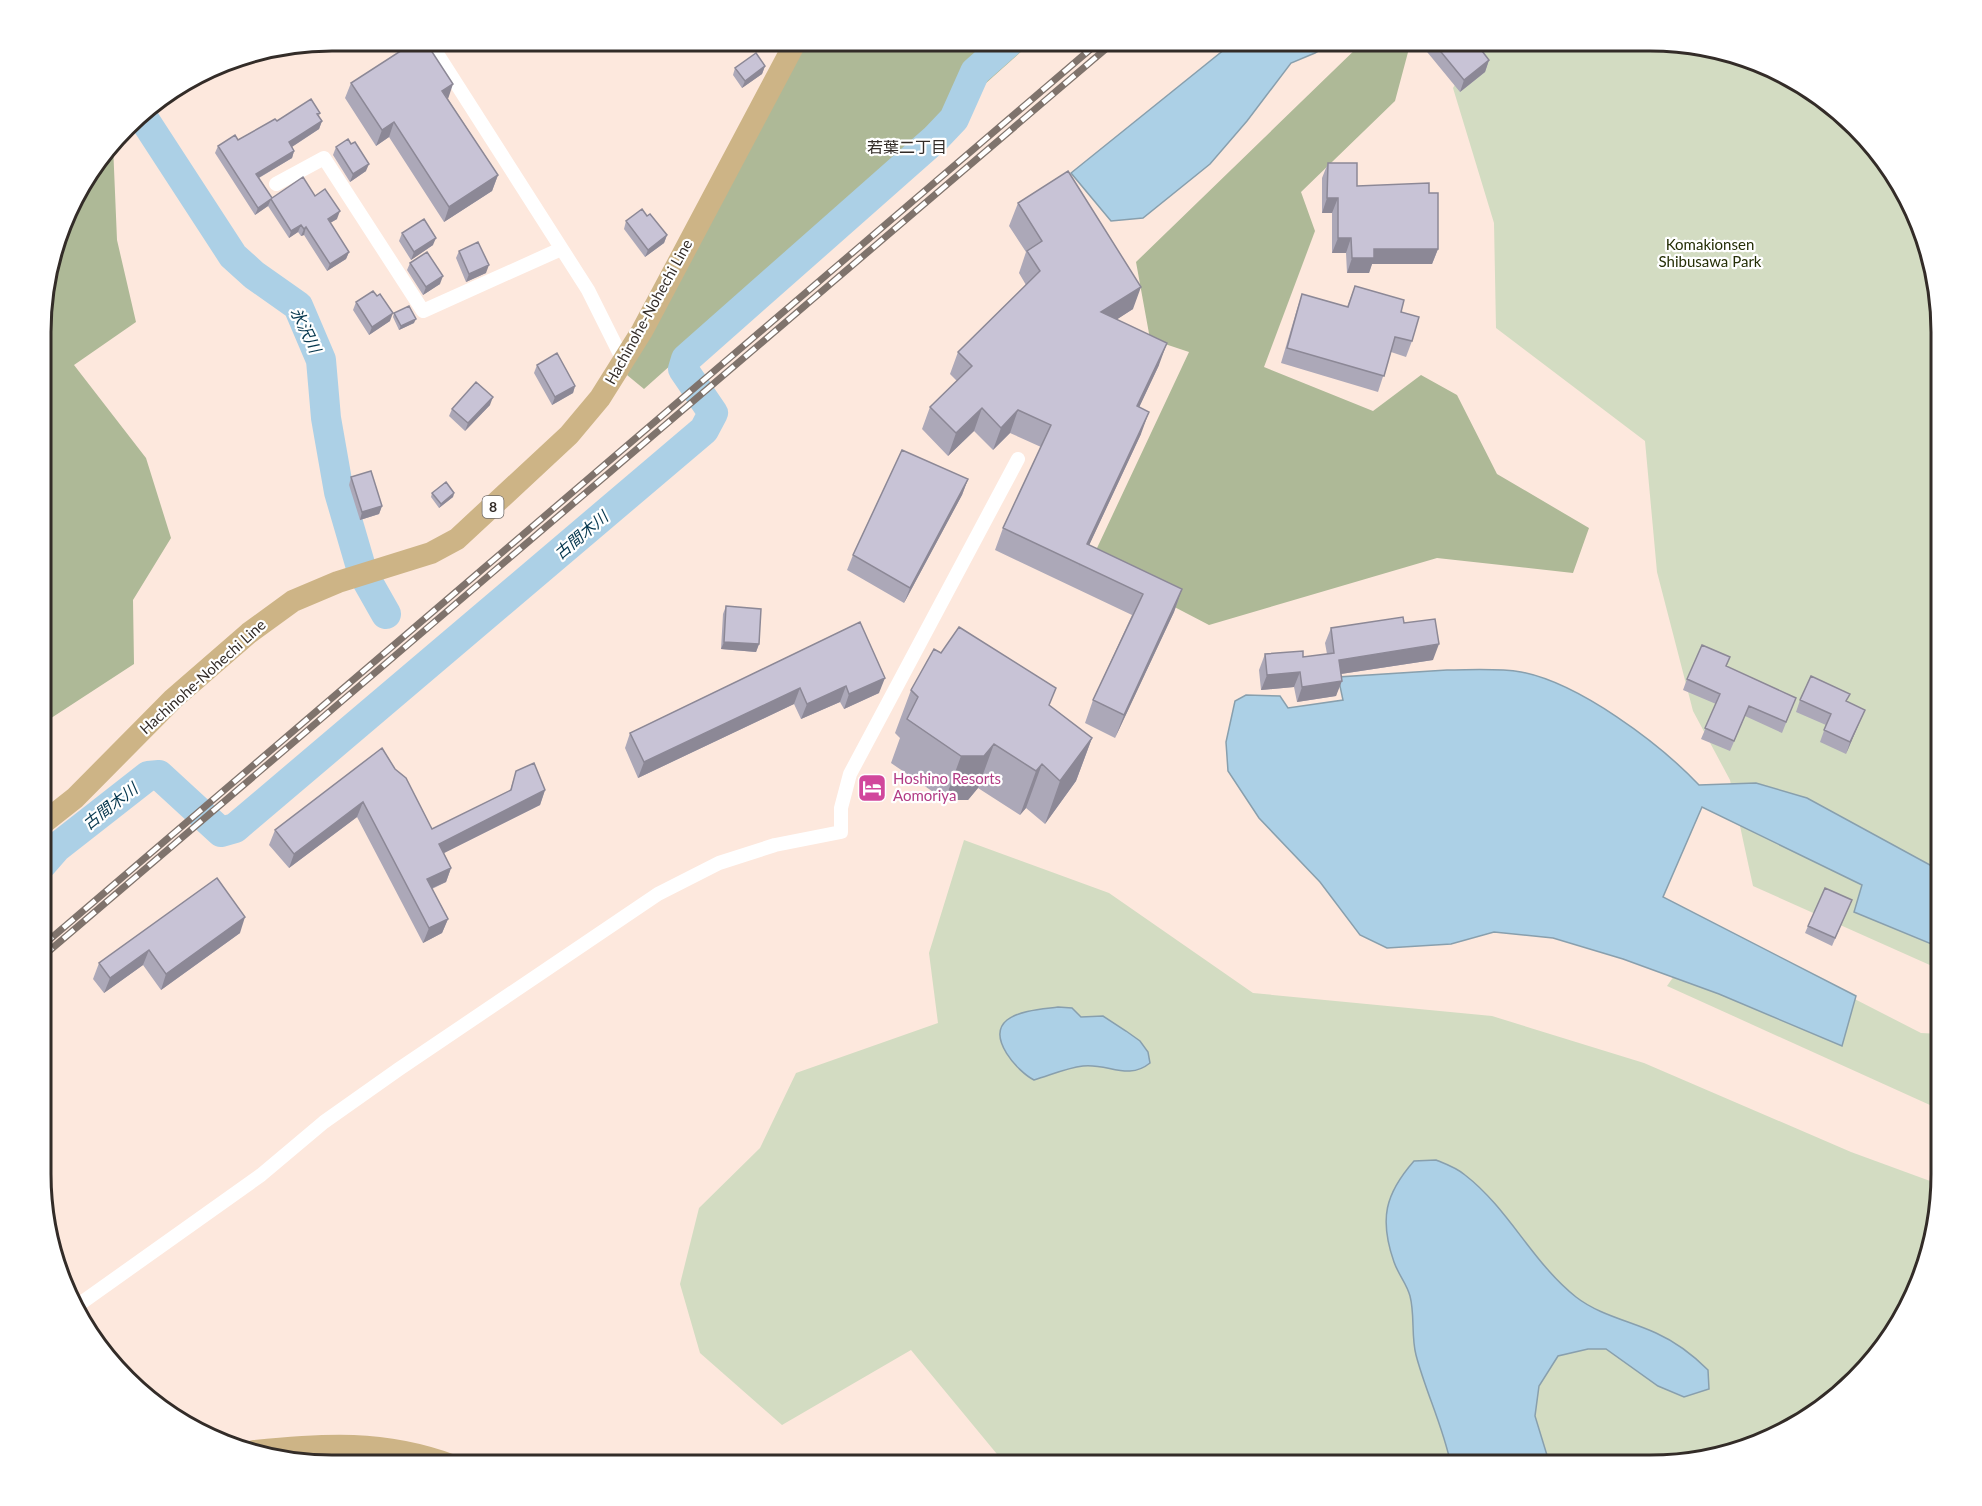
<svg xmlns="http://www.w3.org/2000/svg" width="1982" height="1506" font-family="Lato,'Noto Sans JP',sans-serif">
	<rect width="100%" height="100%" fill="#fde8dd"/>
	<!-- green -->
	<path fill="#d3dcc2" d="M1481 41H1669L1761 63 1842 113 1912 203 1941 331V970L1753 886 1730 780 1693 711 1657 572 1645 441 1496 328 1494 223 1453 88Z
		M964 840 1109 893 1253 993 1492 1016 1644 1063 1851 1152 1941 1185 1919 1286 1869 1366 1779 1436 1650 1465H1006L911 1350 782 1425 700 1353 680 1284 699 1208 760 1148 796 1073 938 1023 929 953Z
		M1710 925 1921 1033 1941 1034V1110L1667 986Z"/>
	<!-- forest -->
	<path fill="#aeb997" d="M807 41H1033L644 389 627 375Z
		M1364 41H1411L1395 101 1301 192 1315 231 1264 367 1373 411 1421 375 1457 395 1497 474 1589 528 1573 573 1437 558 1209 625 1090 563 1189 352 1150 339 1136 262Z
		M113 145 117 240 136 322 74 365 146 458 171 538 133 600 134 664 42 724 43 293 79 186Z"/>
	<!-- water -->
	<path fill="#acd0e6" stroke="#889fad" stroke-width="1.5" d="M1235 41H1335L1315 53 1291 63 1247 121 1210 164 1143 218 1111 221 1071 173Z
		M1447 670C1471 670 1497 668 1521 672 1579 683 1659 743 1699 785L1756 783 1807 798 1941 871V948L1854 912 1862 885 1702 807 1663 897 1856 996 1842 1046 1719 994 1623 959 1553 938 1494 932 1451 944 1387 948 1360 935 1320 882 1259 818 1228 771 1226 742 1235 701 1246 695 1280 696 1288 708 1343 700 1338 677Z
		M1058 1007 1072 1008 1081 1017 1103 1016 1126 1031 1140 1041 1148 1052 1150 1063C1128 1081 1108 1063 1083 1066 1066 1068 1051 1075 1034 1080 1018 1072 986 1037 1007 1020 1020 1010 1043 1009 1058 1007Z
		M1436 1160C1446 1164 1457 1168 1465 1175 1509 1209 1532 1262 1576 1297 1599 1315 1630 1321 1656 1333 1676 1342 1693 1355 1708 1370L1709 1389 1684 1397 1658 1386 1606 1349H1588L1558 1356 1539 1386 1535 1416 1550 1465H1451C1443 1426 1426 1393 1416 1355 1411 1336 1415 1315 1410 1296 1407 1284 1398 1274 1394 1262 1379 1219 1385 1194 1414 1161Z"/>
	<g fill="none" stroke-linecap="round" stroke-linejoin="round">
		<!-- river -->
		<path stroke="#acd0e6" stroke-width="30" d="M140 113 233 256 254 275 298 306 321 360 326 418 339 492 360 564
			M365 577 386 614
			M42 864 56 848 148 776 159 775 221 832 235 828 704 430 713 413 683 369 686 359 935 139 954 119 975 72 1010 41"/>
		<!-- street -->
		<path stroke="#fff" stroke-width="14" d="M429 41 588 290 624 362
			M276 184 324 158 423 311 561 249
			M74 1308 261 1175 324 1122 399 1069 658 894 719 863 775 845 841 832V808L850 774 1018 459"/>
		<!-- primary -->
		<path stroke="#cdb486" stroke-width="22" d="M42 824 75 798 173 699 249 633 293 601 338 582 431 553 457 539 569 435 600 398 642 331 796 41
			M254 1451C324 1444 383 1440 451 1465"/>
		<!-- rail casing -->
		<g stroke="#7f736c" stroke-width="7">
			<path id="rail" d="M42 946 1100 41
				M42 957 1115 41"/>
		</g>
		<!-- rail -->
		<use href="#rail" stroke="#fff" stroke-width="4.5" stroke-dasharray="14" stroke-linecap="butt"/>
	</g>
	<!-- wall -->
	<path fill="#aca8b8" d="M1425 41H1488L1484 50 1483 52 1489 60 1485 72 1460 92 1423 47Z
		M765 66 762 74 742 88 733 75 735 68Z
		M351 83 448 99 498 175 492 191 444 222 389 137 376 146 345 98Z
		M320 113 319 116 322 121 319 129 292 147 294 151 292 158 259 178 272 198 315 196 337 219 330 223 349 252 346 259 327 271 304 235 301 236 298 232 289 238 268 206 255 215 215 153 218 146 238 140 277 121Z
		M336 147 366 171 350 182 333 155Z
		M1328 163 1357 186 1429 193 1438 249 1432 264H1372L1369 273H1347L1346 253H1332V213H1322V178Z
		M1018 203 1133 309 1117 319 1159 365 1139 407 1141 434 1089 545 1182 589 1174 612 1115 738 1085 723 1093 700 1132 615 995 550 1003 528 1041 447 1010 433 993 450 974 431 948 456 922 429 930 407 957 381 950 374 958 352 1026 285 1019 273 1026 252 1009 226Z
		M647 216 667 235 664 243 645 257 624 229 626 221Z
		M402 233 433 245 411 260 399 241Z
		M459 251 486 273 466 282 456 258Z
		M410 263 440 284 423 295 407 270Z
		M1355 286 1401 312 1412 341 1406 357 1391 352 1378 392 1281 363 1297 309 1302 294 1347 307Z
		M356 302 390 321 369 335 353 310Z
		M394 313 414 323 399 330 393 317Z
		M537 365 575 386 573 393 552 405 534 373Z
		M490 405 465 431 449 416 452 409Z
		M351 477 382 506 379 514 360 520 349 485Z
		M968 479 962 495 904 603 847 570 853 555Z
		M432 493H454L453 497 439 508 431 497Z
		M726 606 759 644 756 652 721 649 723 614Z
		M860 622 879 693 844 709 840 702 801 719 794 704 638 778 625 748 630 733Z
		M1404 623 1433 660 1341 674 1336 696 1297 702 1294 687 1261 690 1259 670 1265 654 1303 657 1327 654 1325 643 1331 628Z
		M941 653 1050 706 1092 738 1076 781 1045 824 1026 808 1020 815 978 788 968 800H945L891 763 900 738 895 733 911 690Z
		M1730 657 1726 667 1796 698 1782 733 1745 716 1730 751 1701 739 1716 704 1683 690 1687 679Z
		M1800 700 1847 702 1865 710 1846 754 1820 742 1826 725 1796 712Z
		M382 748 432 829 510 791 516 771 545 790 540 805 444 853 451 868 446 882 432 889 448 919 442 933 423 943 357 817 289 868 269 845 275 830Z
		M217 878 240 933 161 990 143 965 104 993 93 979 99 963Z
		M1852 900 1832 946 1805 933 1808 926Z"/>
	<!-- shaded-wall -->
	<path fill="#8c8896" d="M1486 41H1488L1484 50 1474 59 1479 47Z
		M1489 60 1485 72 1460 92 1464 80Z
		M765 66 762 74 742 88 745 81Z
		M453 84 448 99 442 91Z
		M322 121 319 129 287 150 289 142Z
		M394 122 389 137 376 146 382 130Z
		M294 151 292 158 253 181 256 174Z
		M369 164 366 171 350 182 353 174Z
		M498 175 492 191 444 222 449 207Z
		M1327 198H1338L1332 213H1322Z
		M271 199 268 206 255 215 258 208Z
		M340 211 337 219 325 226 328 219Z
		M301 225 298 232 289 238 291 231Z
		M306 227 304 235 301 236 304 229Z
		M667 235 664 243 645 257 648 250Z
		M436 238 433 245 411 260 414 252Z
		M1338 238H1351L1346 253H1332Z
		M1374 249H1438L1432 264H1372L1369 273H1347L1352 258Z
		M349 252 346 259 327 271 330 264Z
		M489 265 486 273 466 282 469 274Z
		M443 276 440 284 423 295 426 287Z
		M1141 287 1133 309 1093 335 1101 312Z
		M393 313 390 321 369 335 372 327Z
		M416 319 414 323 399 330 401 326Z
		M1167 343 1159 365 1129 429 1137 406Z
		M575 386 573 393 552 405 555 397Z
		M493 397 490 405 465 431 468 423Z
		M982 408 974 431 948 456 956 433Z
		M1018 410 1010 433 993 450 1001 428Z
		M1149 412 1141 434 1079 567 1087 544Z
		M968 479 962 495 904 603 910 588Z
		M454 493 453 497 439 508 441 504Z
		M382 506 379 514 360 520 362 512Z
		M1182 589 1174 612 1115 738 1124 715Z
		M724 642 759 644 756 652 721 649Z
		M1439 644 1433 660 1334 675 1339 660Z
		M1300 672 1294 687 1261 690 1267 675Z
		M885 678 879 693 844 709 849 694Z
		M1342 681 1336 696 1297 702 1302 687Z
		M846 686 840 702 801 719 807 704Z
		M800 688 794 704 638 778 644 762Z
		M1865 710 1860 721 1846 754 1850 742Z
		M1092 738 1076 781 1045 824 1060 781Z
		M994 744 978 788 968 800H945L961 756Z
		M1042 764 1026 808 1020 815 1036 771Z
		M545 790 540 805 434 858 439 844Z
		M363 802 357 817 289 868 294 854Z
		M451 868 446 882 421 893 427 879Z
		M245 917 240 933 161 990 166 974Z
		M448 919 442 933 423 943 429 928Z
		M149 950 143 965 104 993 110 978Z"/>
	<!-- building -->
	<path fill="#c8c3d6" stroke="#8c8896" stroke-width="1.5" d="M416 41H425L453 84 442 91 498 175 449 207 394 122 382 130 351 83Z
		M1432 41H1486L1479 47 1489 60 1464 80Z
		M756 53 765 66 745 81 735 68Z
		M311 99 320 113 317 114 322 121 289 142 294 151 256 174 272 198 303 177 315 196 325 189 340 211 328 219 349 252 330 264 306 227 304 229 301 225 291 231 271 199 258 208 218 146 235 135 238 140 275 119 277 121Z
		M348 139 351 144 355 142 369 164 353 174 336 147Z
		M1328 163H1357V186L1429 183V193H1438V249H1374V258H1352L1351 238H1338V198H1327Z
		M1068 171 1141 287 1101 312 1167 343 1137 406 1149 412 1087 544 1182 589 1124 715 1093 700 1143 594 1003 528 1051 425 1018 410 1001 428 982 408 956 433 930 407 972 366 958 352 1040 271 1027 251 1042 241 1018 203Z
		M642 209 647 216 650 214 667 235 648 250 626 221Z
		M424 219 436 238 414 252 402 233Z
		M478 242 489 265 469 274 459 251Z
		M427 252 443 276 426 287 410 263Z
		M1355 286 1404 300 1401 312 1419 317 1412 341 1395 337 1384 376 1287 348 1302 294 1348 307Z
		M373 291 377 296 380 294 393 313 372 327 356 302Z
		M409 306 416 319 401 326 394 313Z
		M557 353 575 386 555 397 537 365Z
		M476 382 493 397 468 423 452 409Z
		M902 450 968 479 910 588 853 555Z
		M371 471 382 506 362 512 351 477Z
		M446 482 454 493 441 504 432 493Z
		M726 606 761 609 759 644 724 642Z
		M1403 617 1404 623 1435 619 1439 644 1339 660 1342 681 1302 687 1300 672 1267 675 1265 654 1303 651V657L1334 653 1331 628Z
		M860 622 885 678 849 694 846 686 807 704 800 688 644 762 630 733Z
		M959 627 1056 688 1049 705 1092 738 1060 781 1042 764 1036 771 994 744 984 756H961L907 719 918 697 911 690 934 649 941 653Z
		M1702 645 1730 657 1726 666 1796 698 1786 722 1749 706 1734 741 1705 728 1720 694 1687 679Z
		M1811 676 1850 694 1846 701 1865 710 1850 742 1824 730 1831 714 1800 700Z
		M382 748 395 769 406 778 432 829 511 790 516 771 534 763 545 790 439 844 451 868 427 879 448 919 429 928 363 802 294 854 275 830Z
		M217 878 245 917 166 974 149 950 110 978 99 963Z
		M1825 888 1852 900 1835 938 1808 926Z"/>
	<!-- icons -->
	<defs>
		<g id="hotel-square" transform="scale(1.5)"><rect x="-9" y="-9" width="18" height="18" rx="4" fill="#d1479c" stroke="#fff"/><path d="M-6-4.5h1.5V1H6V5H4.5V3h-9V5H-6ZM-4 0a1.8 1.8 0 1 1 3.6 0ZM.5 0V-2.5h3Q6-2.5 6 0Z" fill="#fff"/></g>
	</defs>
	<g fill-rule="evenodd">
		<use href="#hotel-square" x="872" y="788"/>
	</g>
	<g text-anchor="middle" stroke-width="4.5" stroke-linejoin="round" paint-order="stroke">
		<!-- shield labels -->
		<rect fill="#fff" stroke="#706b68" stroke-width="1.5" x="482.5" y="496" width="21" height="22" rx="4.5"/>
		<g font-size="14" font-weight="bold" fill="#332c28">
			<text x="493" y="512">8</text>
		</g>
		<!-- park labels -->
		<g font-size="15" fill="#252f06" stroke="#fff">
			<text x="1710" y="250">Komakionsen<tspan x="1710" dy="17">Shibusawa Park</tspan></text>
		</g>
		<!-- street labels -->
		<g font-size="15" fill="#332c28" stroke="#fff">
			<text transform="translate(649 312) rotate(-61)" y="5">Hachinohe-Nohechi Line</text>
			<text transform="translate(203 677) rotate(-42)" y="5">Hachinohe-Nohechi Line</text>
		</g>
		<!-- hotel labels -->
		<g font-size="15" fill="#b23c85" stroke="#fff" text-anchor="start">
			<text x="893" y="784">Hoshino Resorts<tspan x="893" dy="17">Aomoriya</tspan></text>
		</g>
		<!-- neighbourhood labels -->
		<g font-size="16" fill="#332c28" stroke="#fff">
			<text x="907" y="153">若葉二丁目</text>
		</g>
		<!-- water labels -->
		<g font-size="16" font-style="italic" fill="#06374e" stroke="#fff">
			<text transform="translate(306 330) rotate(64)" y="6">氷沢川</text>
			<text transform="translate(581 535) rotate(-40)" y="6">古間木川</text>
			<text transform="translate(110 806) rotate(-38)" y="6">古間木川</text>
		</g>
	</g>
	<!-- crop -->
	<path d="M0 0H1982V1506H0ZM332 51H1650A281 281 0 0 1 1931 332V1174A281 281 0 0 1 1650 1455H332A281 281 0 0 1 51 1174V332A281 281 0 0 1 332 51Z" fill="#fff" fill-rule="evenodd"/>
	<path fill="none" stroke="#332c28" stroke-width="3" d="M332 51H1650A281 281 0 0 1 1931 332V1174A281 281 0 0 1 1650 1455H332A281 281 0 0 1 51 1174V332A281 281 0 0 1 332 51Z"/>
</svg>
